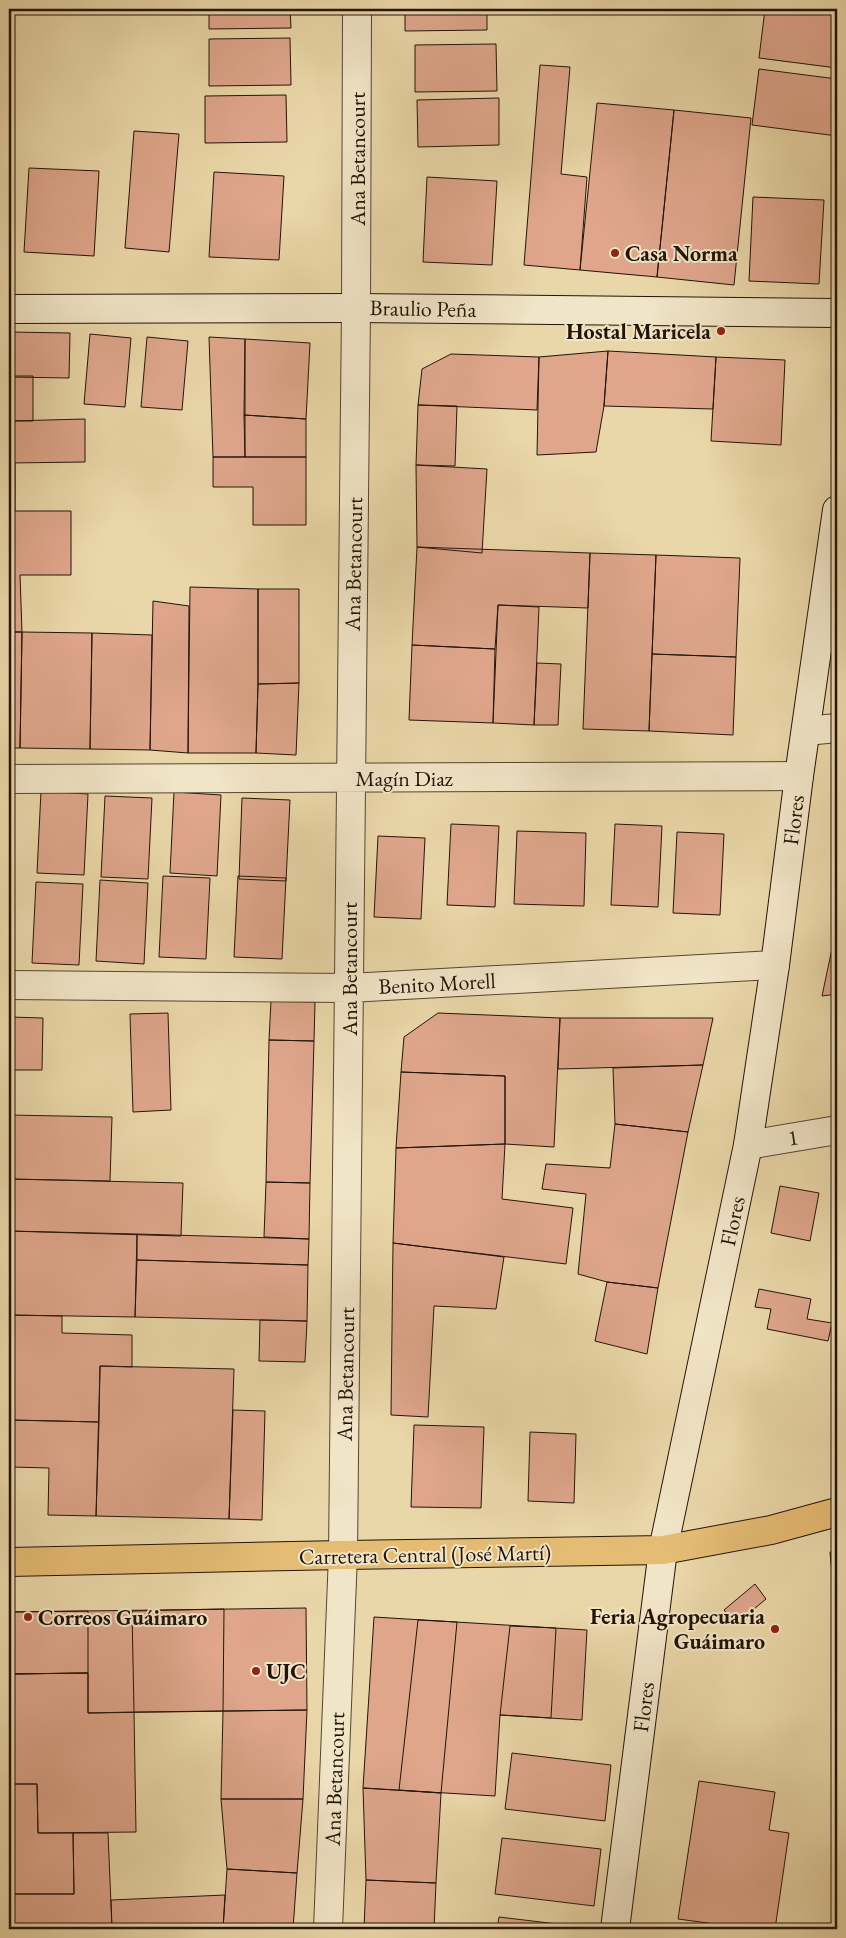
<svg xmlns="http://www.w3.org/2000/svg" width="846" height="1938" font-family="'EB Garamond',serif">
	<rect width="100%" height="100%" fill="#ead7a9"/>
	<filter id="stains"><feTurbulence type="fractalNoise" baseFrequency=".004" numOctaves="4"/><feColorMatrix values="0 0 0 0 .2 0 0 0 0 .09 0 0 0 0 .02 0 0 0 .5 -.17"/></filter>
	<radialGradient id="worn" r=".72"><stop offset=".6" stop-color="#630" stop-opacity="0"/><stop offset="1" stop-color="#630" stop-opacity=".3"/></radialGradient>
	<!-- building -->
	<path fill="#dfa68c" stroke="#231408" d="M209 9H290L291 28 209 29Z
		M405 9H487V30L405 31Z
		M765 9H820L837 11V68L759 58Z
		M290 38 291 85 209 86V39Z
		M496 44 497 91 415 92V45Z
		M540 65 570 67 561 174 587 177 580 270 524 265Z
		M759 69 837 79V136L752 125Z
		M286 95 287 142 205 143V96Z
		M499 98V145L418 147 417 100Z
		M597 103 674 110 657 277 580 270Z
		M674 110 751 118 734 285 657 277Z
		M134 131 179 134 169 252 125 248Z
		M29 168 99 171 94 256 24 252Z
		M214 172 284 176 279 260 209 257Z
		M427 177 497 181 492 265 423 262Z
		M753 197 824 200 819 284 749 281Z
		M9 332 70 333 69 378 9 377Z
		M90 334 131 338 125 407 84 404Z
		M147 337 188 341 182 410 141 407Z
		M209 337 245 339V457H213Z
		M245 339 310 343 306 419 244 415Z
		M608 351 716 357 713 409 604 406Z
		M608 351 604 406 596 452 537 455 539 357Z
		M451 354 539 357 537 410 418 405 422 369Z
		M716 357 785 360 781 445 711 441Z
		M9 376H33V421H9Z
		M418 405 457 406 455 466 416 465Z
		M244 415 306 419V457H245Z
		M85 419V462L9 463V421Z
		M213 457H306V525H253V487H213Z
		M9 463H15V511H9Z
		M416 465 487 469 482 553 417 547Z
		M9 511H71V575H20L22 632H9Z
		M417 547 590 553 588 608 498 605 495 649 412 645Z
		M590 553 656 555 649 731 583 729Z
		M656 555 740 558 736 657 652 654Z
		M190 587 258 589V684L256 753H188Z
		M258 589H299V683L258 684Z
		M153 601 189 606 188 753 150 750Z
		M498 605 539 607 534 725 493 723Z
		M9 632H22L20 748H9Z
		M22 632 92 633 90 749 20 748Z
		M92 633 152 635 150 750 90 749Z
		M412 645 495 649 493 723 409 720Z
		M652 654 736 657 733 735 649 731Z
		M537 663 561 664 558 725H534Z
		M299 683 296 755 256 753 258 684Z
		M41 791 88 794 84 875 37 873Z
		M174 792 221 795 217 876 170 873Z
		M105 796 152 798 148 879 101 877Z
		M242 798 290 800 286 881 239 879Z
		M451 824 499 826 495 907 447 905Z
		M615 824 662 826 658 907 611 905Z
		M517 831 586 833 584 906 514 904Z
		M677 832 724 834 720 915 673 913Z
		M378 836 425 838 421 919 374 917Z
		M163 876 210 878 206 959 159 957Z
		M238 876 286 878 282 959 234 957Z
		M100 880 148 883 144 964 96 961Z
		M36 882 83 884 79 965 32 963Z
		M837 938V994L822 996 834 939Z
		M271 1001 315 1002 314 1041 269 1040Z
		M168 1013 171 1110 133 1112 130 1014Z
		M438 1013 560 1018 554 1147 505 1144V1076L401 1072 404 1037Z
		M9 1017 43 1018 42 1070H9Z
		M560 1018H713L703 1065 558 1069Z
		M269 1040 314 1041 310 1183 266 1182Z
		M703 1065 688 1132 615 1124 613 1068Z
		M401 1072 505 1076V1144L396 1148Z
		M9 1115 112 1117 110 1181 9 1179Z
		M615 1124 688 1132 658 1288 607 1282 578 1274 586 1194 542 1189 546 1164 610 1168Z
		M505 1144 502 1199 573 1208 566 1264 393 1243 396 1148Z
		M9 1179 183 1183 181 1236 9 1231Z
		M266 1182 310 1183 309 1239 264 1237Z
		M780 1186 819 1193 810 1241 771 1233Z
		M9 1231 137 1234 135 1317 9 1315Z
		M137 1234 309 1239 308 1265 137 1260Z
		M393 1243 504 1257 496 1309 434 1306 428 1417 391 1415Z
		M137 1260 308 1265 307 1321 135 1317Z
		M607 1282 658 1288 647 1354 595 1341Z
		M759 1289 811 1299 807 1319 832 1323 828 1341 767 1329 771 1309 755 1307Z
		M9 1315 62 1316V1333L132 1335V1367L100 1366 99 1422 9 1420Z
		M260 1320 307 1321 305 1362 259 1361Z
		M100 1366 234 1369 229 1519 96 1516Z
		M233 1410 265 1411 262 1520 229 1519Z
		M9 1420H12L11 1528H9Z
		M12 1420 99 1422 96 1516 48 1515 49 1468 12 1467Z
		M414 1425 484 1427 481 1508 411 1507Z
		M530 1432 576 1434 574 1503 528 1501Z
		M830 1552H837V1631Z
		M755 1584 766 1599 736 1624 724 1610Z
		M306 1608 307 1710 88 1713V1673L9 1674V1612Z
		M224 1609 223 1711 134 1712 132 1611Z
		M88 1611V1673L9 1674 10 1612Z
		M374 1617 587 1630 582 1720 500 1715 495 1796 363 1788Z
		M418 1620 457 1622 441 1793 399 1790Z
		M510 1626 556 1628 551 1718 500 1715Z
		M88 1673V1713L134 1712 136 1832 38 1833 37 1784H9V1674Z
		M9 1674 10 1740H9Z
		M307 1710 303 1799H221L223 1711Z
		M512 1753 611 1765 605 1821 505 1809Z
		M699 1781 775 1792 769 1830 789 1833 775 1929H752L678 1919Z
		M9 1784H37L38 1833H73L74 1894H9Z
		M363 1788 441 1793 436 1883 366 1880Z
		M221 1799H303L297 1873 227 1869Z
		M73 1833H108L112 1929H9V1894H74Z
		M502 1838 601 1849 594 1906 495 1894Z
		M227 1869 297 1873 293 1929H223Z
		M366 1880 436 1883 434 1929H364Z
		M225 1895 223 1929H112L111 1900Z
		M499 1917 599 1929H497Z"/>
	<g fill="none" stroke-linecap="round" stroke-linejoin="round">
		<!-- street casing -->
		<g stroke="#554530" stroke-width="30">
			<path id="street" d="M806 731 837 728
				M9 779 799 776
				M9 985 349 988 775 965
				M748 1145 837 1130
				M328 1929 343 1555 356 308 357 9"/>
		</g>
		<!-- secondary casing -->
		<g stroke="#231408" stroke-width="30">
			<path id="secondary" d="M9 309 356 308 837 313
				M615 1929 663 1550 748 1145 775 965 799 776 837 510"/>
		</g>
		<!-- highway casing -->
		<g stroke="#231408" stroke-width="30">
			<path id="highway" d="M9 1562 343 1555 663 1550 771 1530 837 1512"/>
		</g>
		<!-- street -->
		<use href="#street" stroke="#f1e5c7" stroke-width="28"/>
		<!-- secondary -->
		<use href="#secondary" stroke="#f1e5c7" stroke-width="28"/>
		<!-- highway -->
		<use href="#highway" stroke="#e5bc74" stroke-width="28"/>
	</g>
	<!-- markers -->
	<g fill="#8f2418" stroke="#f1e5c7" stroke-width="2">
		<circle cx="615" cy="253" r="5"/>
		<circle cx="721" cy="331" r="5"/>
		<circle cx="28" cy="1617" r="5"/>
		<circle cx="775" cy="1629" r="5"/>
		<circle cx="256" cy="1671" r="5"/>
	</g>
	<g text-anchor="middle" stroke-width="4" stroke-linejoin="round" paint-order="stroke">
		<!-- street labels -->
		<g font-size="22" fill="#231408" stroke="#f1e5c7">
			<text transform="translate(357 159) rotate(-90)" y="8">Ana Betancourt</text>
			<text transform="translate(423 308) rotate(1)" y="8">Braulio Peña</text>
			<text transform="translate(353 564) rotate(-89)" y="8">Ana Betancourt</text>
			<text x="404" y="786">Magín Diaz</text>
			<text transform="translate(793 820) rotate(-83)" y="8">Flores</text>
			<text transform="translate(349 969) rotate(-90)" y="8">Ana Betancourt</text>
			<text transform="translate(437 983) rotate(-3)" y="8">Benito Morell</text>
			<text transform="translate(793 1137) rotate(-9)" y="8">1</text>
			<text transform="translate(732 1221) rotate(-78)" y="8">Flores</text>
			<text transform="translate(345 1374) rotate(-89)" y="8">Ana Betancourt</text>
			<text transform="translate(425 1554) rotate(-1)" y="8">Carretera Central (José Martí)</text>
			<text transform="translate(643 1707) rotate(-83)" y="8">Flores</text>
			<text transform="translate(334 1779) rotate(-88)" y="8">Ana Betancourt</text>
		</g>
		<!-- poi labels -->
		<g font-size="22" font-weight="bold" fill="#231408" stroke="#f1e5c7" text-anchor="start">
			<text x="625" y="261">Casa Norma</text>
			<text x="711" y="339" text-anchor="end">Hostal Maricela</text>
			<text x="765" y="1624" text-anchor="end">Feria Agropecuaria<tspan x="765" dy="25">Guáimaro</tspan></text>
			<text x="38" y="1625">Correos Guáimaro</text>
			<text x="266" y="1679">UJC</text>
		</g>
	</g>
	<!-- margin -->
	<rect width="846" height="1938" fill="none" stroke="#ead7a9" stroke-width="30"/>
	<rect x="10" y="10" width="826" height="1918" fill="none" stroke="#231408" stroke-width="2.5"/>
	<rect x="15" y="15" width="816" height="1908" fill="none" stroke="#231408"/>
	<rect width="100%" height="100%" filter="url(#stains)"/>
	<rect width="100%" height="100%" fill="url(#worn)"/>
</svg>
